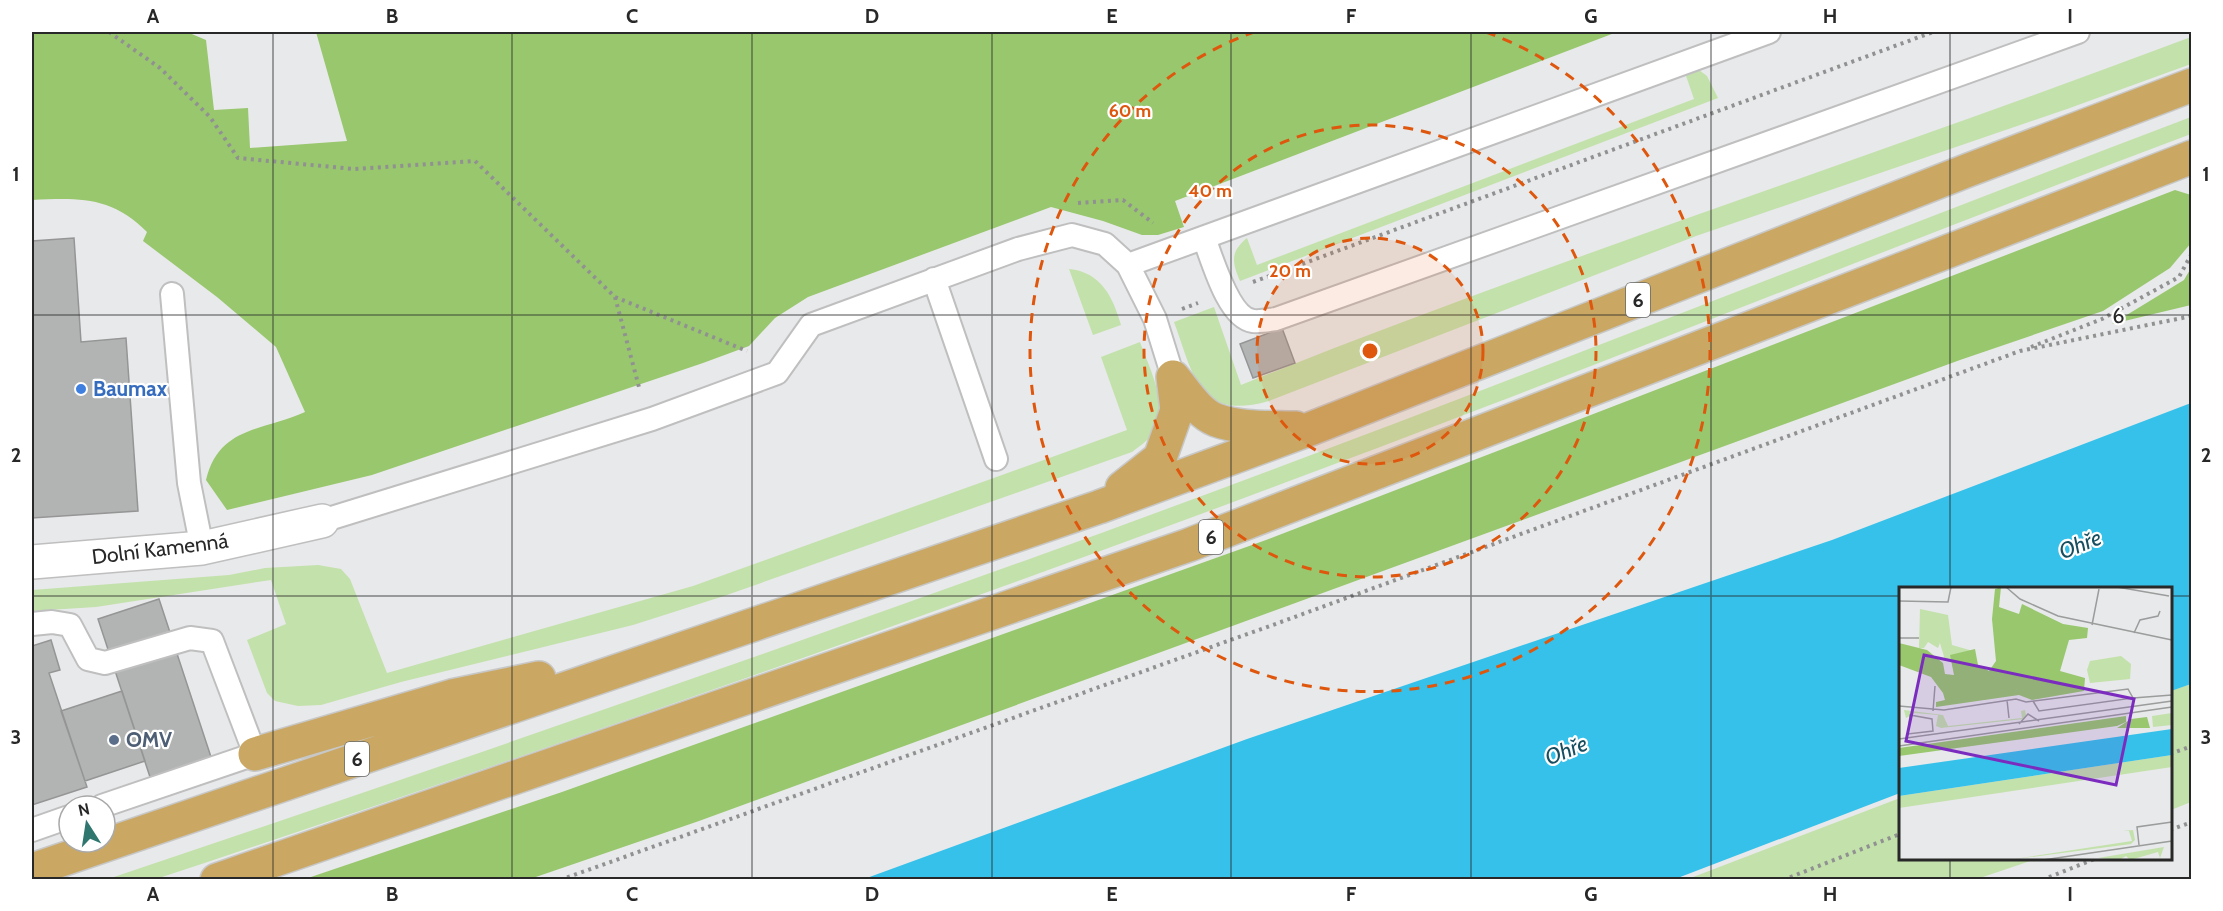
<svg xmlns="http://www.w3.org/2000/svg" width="2223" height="911" font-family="Cabin,sans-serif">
	<rect width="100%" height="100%" fill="#e8e9ea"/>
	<!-- green -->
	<path fill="#c3e1ab" d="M2191 37V64L2067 109 1696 236 1269 401C1198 421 1194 376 1174 322L1214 307 1241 385C1554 259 1876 156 2191 37Z
		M1684 70H1699L1707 76 1718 98 1240 281C1232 262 1230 252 1247 238L1257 265 1694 99Z
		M2191 117V134C1957 222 1724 315 1490 405 1050 574 604 731 156 879H108C418 775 727 668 1035 557 1423 417 1806 263 2191 117Z
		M1069 269C1101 272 1113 297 1121 325L1093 335Z
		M1140 342C1150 370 1172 410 1150 437 1145 443 1137 448 1132 452L724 596 633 625 401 682 321 705 298 706 275 701 267 693 247 640 286 624 271 580 96 607 32 611V590L229 575 265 568 318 565 341 569 350 579 387 673 693 586 1127 430 1101 357Z
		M2191 684V802L2171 810 2170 691Z
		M1900 798V858L2036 859 1977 879H1688Z"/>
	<!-- forest -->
	<path fill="#98c76e" d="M32 32H187L206 40 214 110 248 108 250 148 347 141 316 32H1617L1175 201 1184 227 1158 235H1142L1103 221 1051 207 808 297 775 318 749 346 703 363 372 475 227 510 206 480C219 426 263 431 305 412L276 347 217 297 143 241 147 232C111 196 79 198 32 200Z
		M2175 190 2191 195V243L2170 268 2103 311 1960 360 699 821 530 879H305L562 792 1266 540Z
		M2191 268V305L2112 324 2184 280Z"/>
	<!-- water -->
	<path fill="#36c1ea" d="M2191 403V684L2171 691 2170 588H1900V793L1675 879H864L1247 739 1832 540Z"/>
	<!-- building -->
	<path fill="#b2b3b3" stroke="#959596" stroke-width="1.5" d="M74 238 81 342 126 338 138 511 32 518V241Z
		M1282 328 1295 363 1253 378 1240 344Z
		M159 599 212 760 151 780 98 619Z
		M51 640 60 670 49 673 87 787 32 805V646Z
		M122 691 145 761 85 781 61 711Z"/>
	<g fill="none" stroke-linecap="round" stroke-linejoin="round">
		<!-- service casing -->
		<g stroke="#bfbfc0" stroke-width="26">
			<path id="service" d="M1204 238C1212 258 1228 318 1253 321 1260 322 1269 320 1276 319L2078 32
				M1128 265 1769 32
				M934 279 996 459
				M172 294 189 483 202 548
				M322 521 652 419 777 373 811 325 1018 249 1072 235 1105 244 1128 265 1155 319 1173 377
				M32 624 52 622 70 625 88 659 105 663 190 638 212 641 255 754 102 806
				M32 830 69 817"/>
		</g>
		<!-- minor casing -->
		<g stroke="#bfbfc0" stroke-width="36">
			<path id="minor" d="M32 562 202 548 322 521"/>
		</g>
		<!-- trunk casing -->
		<g stroke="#c7c7c7" stroke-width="36">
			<path id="trunk" d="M1173 377C1185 391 1198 413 1216 420 1240 429 1271 427 1296 428
				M1122 488 1160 458 1177 410 1173 377
				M255 754 452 696 539 678
				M32 870 1099 507 1310 429 1966 171 2192 85
				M217 880 1189 545 2192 157"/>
		</g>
		<!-- path -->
		<path stroke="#919192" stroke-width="4" stroke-dasharray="3 4.5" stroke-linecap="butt" d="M109 32 160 68 210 117 238 158 354 169 475 161 615 297 640 391
			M1078 203 1123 200 1153 223
			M1253 282 1933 32
			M615 297 747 351
			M1182 309 1198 303
			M2031 347 2102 319 2179 277 2192 253
			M2170 754 2192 746
			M2170 830 2192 822
			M560 880 1281 622 2020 351 2192 316
			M1783 880 1900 834
			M2042 880 2097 858"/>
		<!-- service -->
		<use href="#service" stroke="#fff" stroke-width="22"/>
		<!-- minor -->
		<use href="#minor" stroke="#fff" stroke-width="33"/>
		<!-- trunk -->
		<use href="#trunk" stroke="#caa864" stroke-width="33"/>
	</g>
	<!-- grid -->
	<path fill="none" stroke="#282828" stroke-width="1.5" stroke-opacity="0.55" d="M273 32V880M512 32V880M752 32V880M992 32V880M1231 32V880M1471 32V880M1711 32V880M1950 32V588M32 315H2192M32 596H1900M2170 596H2192M1950 858V880"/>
	<!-- distance rings -->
	<circle cx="1370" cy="351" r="113" fill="#de570d" fill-opacity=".12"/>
	<g fill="none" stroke="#de570d" stroke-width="3" stroke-dasharray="10 8">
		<circle cx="1370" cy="351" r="113"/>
		<circle cx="1370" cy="351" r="226"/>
		<path d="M1486 32A340 340 0 1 1 1254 32"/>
	</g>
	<!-- markers -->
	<circle fill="#3f7fe0" stroke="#fff" stroke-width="2" cx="81" cy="389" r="6"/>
	<circle fill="#5c6f8a" stroke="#fff" stroke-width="2" cx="114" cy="740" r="6"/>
	<g text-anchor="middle" stroke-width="4.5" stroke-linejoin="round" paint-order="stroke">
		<!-- shield labels -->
		<g fill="#fff" stroke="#686868" stroke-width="1.5">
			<rect x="1626" y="283" width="24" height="34" rx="4.5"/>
			<rect x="1199" y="520" width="24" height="34" rx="4.5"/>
			<rect x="345" y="742" width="24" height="34" rx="4.5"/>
		</g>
		<g font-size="20" font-weight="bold" fill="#282828">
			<text x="1638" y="307">6</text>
			<text x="1211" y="544">6</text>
			<text x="357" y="766">6</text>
		</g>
		<!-- street labels -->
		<g font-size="21" fill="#282828" stroke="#fff">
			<text transform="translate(2118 316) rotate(-11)" y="7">6</text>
			<text transform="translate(160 549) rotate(-7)" y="7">Dolní Kamenná</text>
		</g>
		<!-- shop labels -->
		<g font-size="21" font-weight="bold" fill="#366cbe" stroke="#fff" text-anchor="start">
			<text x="93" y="396">Baumax</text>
		</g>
		<!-- service labels -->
		<g font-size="21" font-weight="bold" fill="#4e5e75" stroke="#fff" text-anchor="start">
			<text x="126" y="747">OMV</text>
		</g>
		<!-- water labels -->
		<g font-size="22" font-style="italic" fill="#184f60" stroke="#fff">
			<text transform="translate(2080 544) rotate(-22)" y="8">Ohře</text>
			<text transform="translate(1566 750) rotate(-22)" y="8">Ohře</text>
		</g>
	</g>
	<!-- overview -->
	<g transform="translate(1899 587)">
		<rect width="273" height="273" fill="#e8e9ea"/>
		<path d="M21 22 49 28 53 58 74 64 61 77 46 73 41 56 39 61 29 55 25 61H20ZM222 69 232 77 231 92 191 96 188 83 191 74ZM5 123 44 128 49 139 123 131 122 124 126 123 127 128 125 132 42 141 37 139 39 128 16 126 7 131ZM273 126V138L254 140 253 129ZM273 168V180L0 221V209ZM234 243 236 253 232 257 109 273 233 254 230 244H224ZM265 260 261 271 259 265 231 273 227 269 220 273 199 271Z" fill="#c3e1ab"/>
		<path d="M102 0 100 20 120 27 123 17 164 37 189 41 188 51 170 53 161 84 186 91 185 104 133 113 120 108 37 120V115L46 113 44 106 32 90 0 78V56L28 63 44 76 46 87 55 88 51 68 76 62 79 78 90 84 97 74 93 32 96 2ZM227 129V135L218 139 0 169V161ZM248 130 251 141H218L232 132Z" fill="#98c76e"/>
		<path d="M273 142V168L0 209V181Z" fill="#36c1ea"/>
		<path fill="none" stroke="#9b9c9c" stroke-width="1.5" d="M107 0 121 12 159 29 273 53M218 0 270 9M0 14 49 15 52 0M193 38 200 2M235 46 241 33 259 29 261 24M0 51H20M234 111 273 108M108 113 110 131M0 119 45 123 117 112 127 115 229 102 234 111 140 124 134 114M34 124 36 99M11 128 33 132 34 144 9 147ZM120 137 129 127 140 134M0 152 273 114M0 159 273 120M240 258 238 240 273 235M144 273 273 254"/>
		<path fill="#7b2cbf" fill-opacity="0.15" stroke="#7b2cbf" stroke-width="3" d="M25 68 235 112 217 198 7 154Z"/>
		<rect width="273" height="273" fill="none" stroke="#282828" stroke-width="3"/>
	</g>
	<circle cx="1370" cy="351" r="9" fill="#de570d" stroke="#fff" stroke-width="3"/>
	<g font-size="18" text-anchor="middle" font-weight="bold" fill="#de570d" stroke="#fff" stroke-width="4.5" stroke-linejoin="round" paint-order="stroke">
		<text x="1130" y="117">60 m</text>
		<text x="1210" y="197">40 m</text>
		<text x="1290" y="277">20 m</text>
	</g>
	<!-- border -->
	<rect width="2223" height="911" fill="none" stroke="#ffffff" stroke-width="66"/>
	<!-- north arrow -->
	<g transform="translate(87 824) rotate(348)"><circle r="28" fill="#ffffff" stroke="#a9a9a9" stroke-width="1.5"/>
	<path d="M0-4.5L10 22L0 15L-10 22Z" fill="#2f766e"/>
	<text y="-9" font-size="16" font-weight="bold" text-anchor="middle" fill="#282828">N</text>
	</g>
	<rect x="33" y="33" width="2157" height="845" fill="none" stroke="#282828" stroke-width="2"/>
	<g font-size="20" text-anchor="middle" font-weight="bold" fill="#282828">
		<text x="153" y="23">A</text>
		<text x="392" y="23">B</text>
		<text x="632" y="23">C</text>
		<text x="872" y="23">D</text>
		<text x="1112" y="23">E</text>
		<text x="1351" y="23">F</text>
		<text x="1591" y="23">G</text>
		<text x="1830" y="23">H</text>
		<text x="2070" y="23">I</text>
		<text x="16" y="181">1</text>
		<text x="2206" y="181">1</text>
		<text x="16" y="462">2</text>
		<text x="2206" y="462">2</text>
		<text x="16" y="744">3</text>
		<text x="2206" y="744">3</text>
		<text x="153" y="901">A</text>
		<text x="392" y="901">B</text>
		<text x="632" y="901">C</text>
		<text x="872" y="901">D</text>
		<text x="1112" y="901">E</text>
		<text x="1351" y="901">F</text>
		<text x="1591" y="901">G</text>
		<text x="1830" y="901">H</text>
		<text x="2070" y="901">I</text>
	</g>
</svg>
